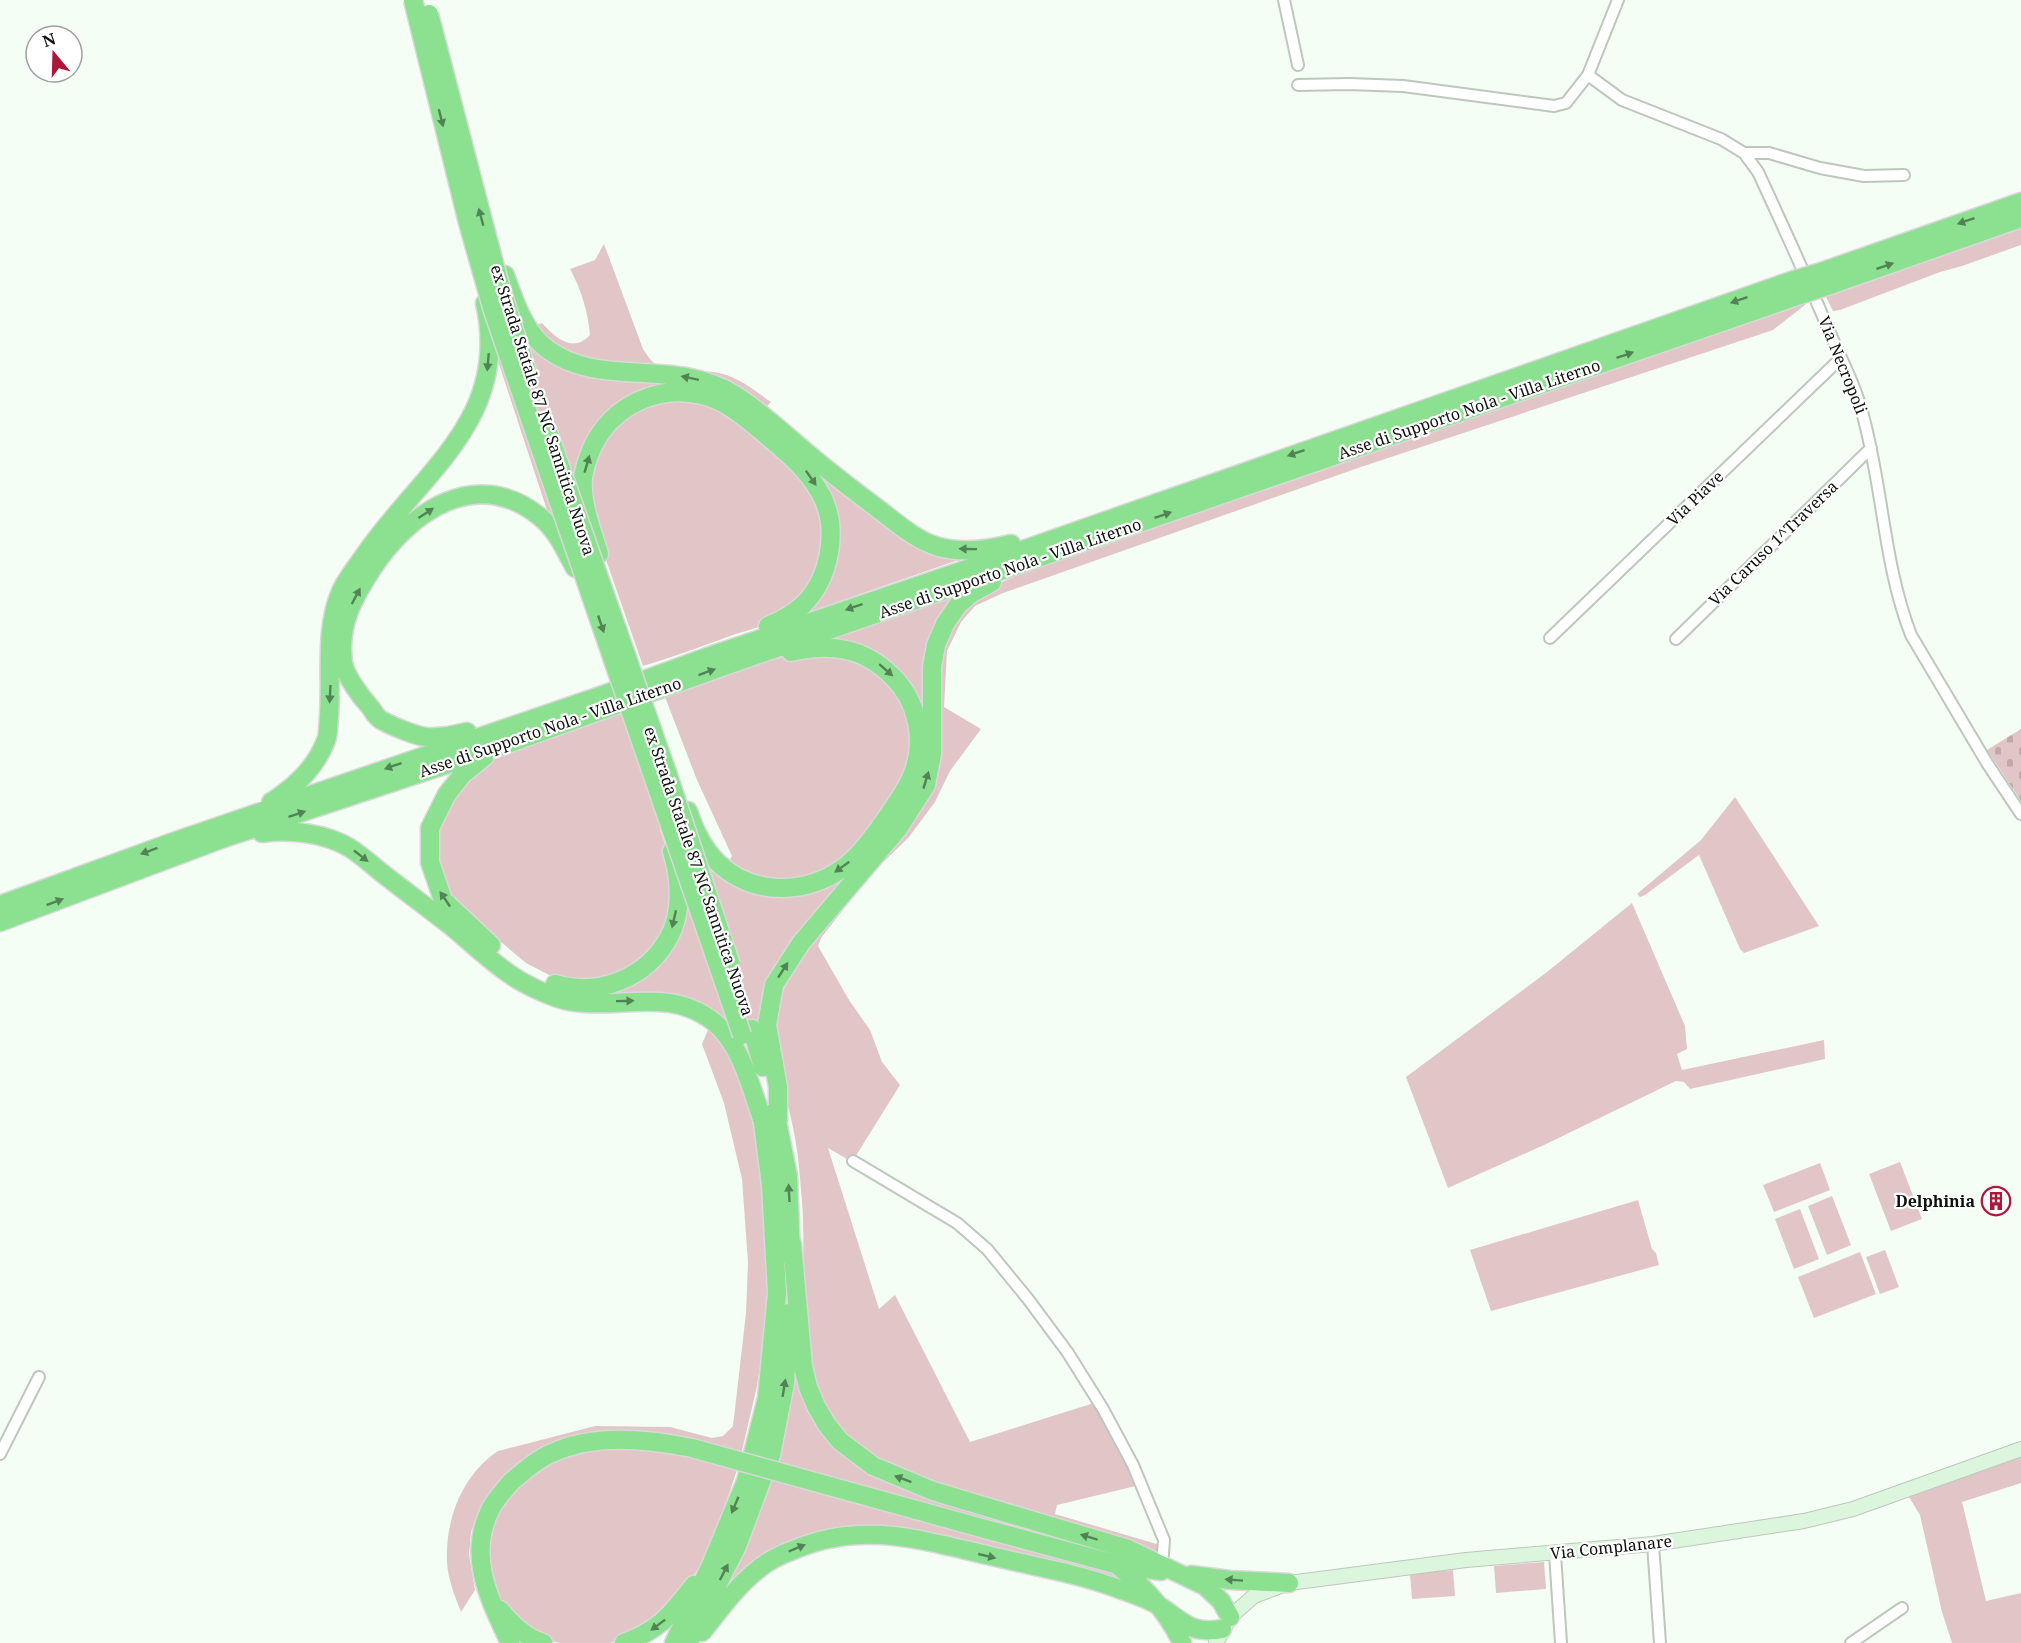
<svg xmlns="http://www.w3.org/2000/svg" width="2021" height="1643" font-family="'Noto Serif',serif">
	<defs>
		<pattern id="cemetery-stones" width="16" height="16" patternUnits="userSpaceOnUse" patternTransform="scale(1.5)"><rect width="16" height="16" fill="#e2c6c7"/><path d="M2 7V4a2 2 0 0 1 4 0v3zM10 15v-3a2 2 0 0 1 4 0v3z" fill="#c1a9aa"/></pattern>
	</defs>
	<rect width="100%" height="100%" fill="#f4fef4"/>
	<!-- green -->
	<path fill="#e2c6c7" d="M2021 226V245L1962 266 1940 272 1840 310 1833 311 1825 295Z
		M604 244 643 349C646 353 650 360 654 363 672 374 702 368 723 374 741 379 755 391 771 402L757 417 893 528C916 542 936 550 962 555L964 558 800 615 799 612C847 566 846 505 800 458 786 444 769 432 754 419L747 427C767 444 793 460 808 482 840 527 825 593 776 620 763 627 748 630 733 635 703 646 673 657 643 666L603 551 604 550 594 521 599 519 590 492 553 505 559 525 548 513 494 349 525 329 542 323C555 337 572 354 590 335 588 312 581 289 570 269L595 260Z
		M1808 300 1805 305 1773 330 1358 468 1003 593 975 606 961 622 947 651 944 707 981 729 950 771 935 802 909 837 869 876 821 938 818 946 849 1000 870 1030 882 1062 900 1085 852 1162 828 1148 879 1309 895 1295 970 1442 1094 1403 1140 1485 1057 1505 1055 1514 1160 1545 1161 1554C1088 1532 1013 1511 940 1485 914 1476 885 1468 862 1451 843 1436 823 1413 815 1390 795 1332 807 1262 802 1201 800 1180 799 1159 795 1138 789 1101 770 1050 775 1013L764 1011 762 1019 732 1030C723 1022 713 1013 702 1007 654 982 597 1008 547 988L553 977 526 963 464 911 451 894 441 872 436 852V834L440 818 447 801 457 786 484 763 505 753 621 711 662 829 660 830 670 858 666 860 675 885V892L714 880 704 853 722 872 732 856 697 780 665 697C711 681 760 658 810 653 819 652 832 651 842 653 892 662 928 720 910 768 903 790 886 808 873 826L882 832C901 808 918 786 924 755 934 697 883 641 825 643L824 640 967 590C907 645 937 690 926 757 921 788 905 810 886 833L895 839C914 817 932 789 936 759 943 707 919 642 968 603 991 584 1022 574 1049 562Z
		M1735 797 1819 926 1744 953 1740 949 1699 855 1645 895 1640 897 1637 894 1701 840Z
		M1632 903 1685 1026 1687 1049 1677 1054 1682 1070 1824 1040 1825 1059 1690 1089 1684 1082 1676 1081 1544 1145 1448 1188 1406 1077 1547 972Z
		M708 1030 725 1043 746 1092 757 1144 767 1218 768 1283 766 1327 757 1386 741 1455 679 1442 531 1456 503 1477 483 1504 471 1532 469 1554 475 1590 461 1612C455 1596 448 1580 447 1562 445 1520 462 1475 498 1451L595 1426 670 1427 712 1438 723 1436 733 1426 746 1313 748 1262 742 1179 724 1103 702 1044Z
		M1900 1162 1922 1219 1891 1231 1869 1174Z
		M1820 1163 1830 1190 1774 1212 1763 1185Z
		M1832 1196 1851 1245 1827 1255 1808 1206Z
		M1638 1200 1652 1249 1656 1253 1659 1265 1491 1311 1470 1250Z
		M1800 1209 1819 1259 1794 1269 1775 1219Z
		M1885 1250 1899 1287 1880 1294 1866 1257Z
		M1860 1252 1876 1294 1814 1318 1798 1277Z
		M793 1357 857 1460 1125 1554 1119 1574 1120 1581 838 1530 723 1598Z
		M617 1446 678 1452 738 1467 716 1533 702 1563 674 1605 622 1639 610 1643H560L547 1640 505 1608 500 1599 489 1569V1546L493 1527 499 1510 514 1490 540 1466 571 1453Z
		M2021 1455V1483L1962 1502 1986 1601 2021 1593V1643H1952L1942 1612 1920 1515 1909 1497Z
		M1544 1562 1546 1589 1496 1593 1494 1566Z
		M1453 1570 1455 1596 1412 1599 1410 1574Z"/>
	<!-- cemetery -->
	<path fill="url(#cemetery-stones)" d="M2021 729V801L1987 750Z"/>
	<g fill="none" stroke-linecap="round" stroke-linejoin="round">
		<!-- street casing -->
		<g stroke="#bec7be" stroke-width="14">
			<path id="street" d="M1284 0 1298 65
				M1618 0 1588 75 1622 100 1721 139 1744 153 1758 172C1784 228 1809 283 1833 340 1843 363 1856 387 1862 412 1883 485 1883 563 1911 635L1987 763 2021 814
				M1298 85 1349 84 1403 86 1554 106 1566 103 1588 75
				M1744 153H1769L1820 168 1864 176 1904 175
				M1550 638 1841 358
				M1676 639 1871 448
				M853 1161 957 1223 987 1249 1028 1299 1068 1353 1103 1409 1133 1465 1164 1540 1162 1566
				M0 1454 39 1377
				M1653 1544 1660 1643
				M1555 1554 1561 1643
				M1851 1643 1902 1608"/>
		</g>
		<!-- secondary casing -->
		<g stroke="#bec7be" stroke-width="16">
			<path id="secondary" d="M1216 1643 1230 1617 1254 1596 1289 1583 1466 1560 1653 1544 1804 1521 1853 1509 2021 1449"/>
		</g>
		<!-- highway casing -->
		<g stroke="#d8d9d8" stroke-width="21">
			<path id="highway" d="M1824 271 2021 202
				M505 275C514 300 524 332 547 349 600 389 675 357 735 395 760 411 783 433 806 452 829 472 853 490 877 508 897 523 915 540 939 547 962 553 988 550 1011 544
				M1830 285 2021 218
				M599 554C592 530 581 504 583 478 584 468 588 458 592 448 612 405 659 383 706 396 728 402 748 420 766 435 786 452 806 468 819 491 840 525 831 577 803 605 792 615 781 620 768 626
				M467 732C455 735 438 738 426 737 416 736 392 726 383 721 378 719 374 713 371 708 361 697 345 676 343 662 338 624 353 599 372 569 410 511 476 466 539 516 557 530 565 550 575 568
				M485 756 463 774 447 794 430 828V862L443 900 491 945
				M271 802C279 798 286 791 293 786 307 774 318 760 325 743 329 736 328 725 329 716 332 675 324 630 341 591 347 578 358 565 366 553 424 470 511 418 485 303
				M688 811C694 829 703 848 717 862 752 896 805 895 843 868 861 855 875 834 888 816 897 802 908 788 913 773 926 740 917 700 892 676 863 647 830 643 791 652
				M262 833C290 829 325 833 350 848 361 855 372 865 382 873 405 891 428 908 451 926 474 945 496 967 522 982 535 989 550 996 564 1000 615 1012 667 985 714 1022 743 1046 752 1093 765 1127
				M0 905 173 842 603 695 707 657 994 560 1794 280
				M0 922 224 838 493 749 730 664 1800 295
				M555 984C599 997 647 978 669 937 683 912 680 877 672 851
				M752 1029 763 1067
				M775 1111 788 1176 791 1256
				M778 1120V1087L767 1025 774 985 801 943 897 830 926 785 932 754V667L936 645 945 624 958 605 972 593 992 582
				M792 1244 803 1366 808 1387 816 1406 827 1425 840 1441 873 1466 933 1491 1128 1549 1205 1586 1221 1601 1230 1617
				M985 1529 1115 1564 1161 1571
				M1117 1565C1145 1587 1167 1611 1182 1643
				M1191 1575 1230 1580 1289 1583
				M500 1610C511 1623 525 1638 543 1643
				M702 1632C719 1611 735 1588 756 1571 767 1561 782 1554 796 1549 862 1521 921 1540 987 1555 1031 1566 1077 1573 1119 1589 1133 1594 1149 1599 1161 1607 1185 1623 1191 1634 1222 1629
				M510 1643C490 1600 467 1558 490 1510 495 1500 504 1490 512 1481
				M624 1643C661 1629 670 1615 694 1585
				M674 1643 711 1565 746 1481 767 1398 777 1293 771 1185 762 1116
				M688 1643 737 1546 771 1455 785 1383 789 1313"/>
		</g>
		<!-- street -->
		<use href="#street" stroke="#fff" stroke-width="10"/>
		<!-- secondary -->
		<use href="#secondary" stroke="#dcf6dd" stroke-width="14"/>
		<!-- highway -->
		<use href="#highway" stroke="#8be18f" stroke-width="18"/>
		<!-- highway-bridge casing -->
		<g stroke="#d8d9d8" stroke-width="21" stroke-linecap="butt">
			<path id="highway-bridge" d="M413 0 468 223 493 311 742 1035
				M429 14 499 282 528 375
				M1794 280 1824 271
				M1800 295 1830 285
				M547 429 667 772 731 965
				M512 1481C524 1471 536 1460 550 1454 593 1433 646 1439 692 1448L985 1529"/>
		</g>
		<!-- highway-bridge -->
		<use href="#highway-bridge" stroke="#8be18f" stroke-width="18"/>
	</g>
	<!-- one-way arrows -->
	<defs><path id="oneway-solid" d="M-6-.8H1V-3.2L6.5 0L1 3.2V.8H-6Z" transform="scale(1.5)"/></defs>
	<g fill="#528354">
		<use href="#oneway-solid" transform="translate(441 118) rotate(76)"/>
		<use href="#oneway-solid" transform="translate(481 217) rotate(-105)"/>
		<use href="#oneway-solid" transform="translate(1966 221) rotate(161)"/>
		<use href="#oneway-solid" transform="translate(1885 266) rotate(-19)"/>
		<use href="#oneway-solid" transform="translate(1739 300) rotate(161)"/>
		<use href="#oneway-solid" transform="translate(1625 355) rotate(-19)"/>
		<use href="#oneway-solid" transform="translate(488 362) rotate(95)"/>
		<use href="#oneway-solid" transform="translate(690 378) rotate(-168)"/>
		<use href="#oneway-solid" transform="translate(1296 453) rotate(161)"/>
		<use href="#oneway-solid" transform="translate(587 464) rotate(-74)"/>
		<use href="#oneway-solid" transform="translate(811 478) rotate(55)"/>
		<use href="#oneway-solid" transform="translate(426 513) rotate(-33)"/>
		<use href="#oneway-solid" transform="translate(1163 515) rotate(-19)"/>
		<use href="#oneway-solid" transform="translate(968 549) rotate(-179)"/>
		<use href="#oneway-solid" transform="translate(356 596) rotate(-62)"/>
		<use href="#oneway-solid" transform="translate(854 607) rotate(161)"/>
		<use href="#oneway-solid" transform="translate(601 624) rotate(71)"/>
		<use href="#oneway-solid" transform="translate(886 670) rotate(41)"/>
		<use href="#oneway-solid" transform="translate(707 672) rotate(-20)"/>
		<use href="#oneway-solid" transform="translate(330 694) rotate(93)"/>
		<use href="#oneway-solid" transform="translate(393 766) rotate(161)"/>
		<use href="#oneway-solid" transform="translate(926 780) rotate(-73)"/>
		<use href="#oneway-solid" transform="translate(297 814) rotate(-18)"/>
		<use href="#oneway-solid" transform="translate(149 851) rotate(160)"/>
		<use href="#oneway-solid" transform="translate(361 856) rotate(38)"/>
		<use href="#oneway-solid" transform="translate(842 867) rotate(144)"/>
		<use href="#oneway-solid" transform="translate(445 899) rotate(-124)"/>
		<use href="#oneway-solid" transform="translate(55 902) rotate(-21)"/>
		<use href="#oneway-solid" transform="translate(674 919) rotate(103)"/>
		<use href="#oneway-solid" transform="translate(783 970) rotate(-57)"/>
		<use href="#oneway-solid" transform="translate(625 1001) rotate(-1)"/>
		<use href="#oneway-solid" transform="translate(789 1193) rotate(-93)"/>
		<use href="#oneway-solid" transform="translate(784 1388) rotate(-81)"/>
		<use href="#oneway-solid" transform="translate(903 1479) rotate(-159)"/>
		<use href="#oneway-solid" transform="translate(735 1505) rotate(113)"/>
		<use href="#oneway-solid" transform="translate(1089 1537) rotate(-163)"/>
		<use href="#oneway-solid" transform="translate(797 1548) rotate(-23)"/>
		<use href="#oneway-solid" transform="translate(987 1556) rotate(13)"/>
		<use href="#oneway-solid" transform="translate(724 1572) rotate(-63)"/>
		<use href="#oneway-solid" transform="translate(1234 1580) rotate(-176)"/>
		<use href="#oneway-solid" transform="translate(658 1625) rotate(143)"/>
	</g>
	<!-- icons -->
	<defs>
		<g id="building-ring" transform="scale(1.5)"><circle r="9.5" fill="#fff" stroke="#ac173a" stroke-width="1.5"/><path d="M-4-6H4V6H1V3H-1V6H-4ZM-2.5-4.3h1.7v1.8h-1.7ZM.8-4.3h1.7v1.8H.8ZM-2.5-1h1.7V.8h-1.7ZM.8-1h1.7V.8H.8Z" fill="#ac173a"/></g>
	</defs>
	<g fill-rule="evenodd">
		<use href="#building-ring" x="1996" y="1201"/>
	</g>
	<g text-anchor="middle" stroke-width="4.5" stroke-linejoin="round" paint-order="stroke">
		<!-- street labels -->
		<g font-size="16" fill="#0d100d" stroke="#fff">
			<text transform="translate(1843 365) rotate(68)" y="6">Via Necropoli</text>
			<text transform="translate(1469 409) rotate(-19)" y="6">Asse di Supporto Nola - Villa Literno</text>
			<text transform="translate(543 410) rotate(72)" y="6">ex Strada Statale 87 NC Sannitica Nuova</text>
			<text transform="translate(1695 498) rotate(-44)" y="6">Via Piave</text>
			<text transform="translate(1773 543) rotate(-44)" y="6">Via Caruso 1^Traversa</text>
			<text transform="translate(1010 568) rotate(-19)" y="6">Asse di Supporto Nola - Villa Literno</text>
			<text transform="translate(550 727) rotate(-19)" y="6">Asse di Supporto Nola - Villa Literno</text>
			<text transform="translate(699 871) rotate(71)" y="6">ex Strada Statale 87 NC Sannitica Nuova</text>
			<text transform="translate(1611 1547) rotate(-6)" y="6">Via Complanare</text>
		</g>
		<!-- poi labels -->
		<g font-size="16" font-weight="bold" fill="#0d100d" stroke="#fff" text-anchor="end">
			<text x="1975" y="1207">Delphinia</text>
		</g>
	</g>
	<!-- north arrow -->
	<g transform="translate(54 54) rotate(341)"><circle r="28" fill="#ffffff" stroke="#9e9f9e" stroke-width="1.5"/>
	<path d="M0-4.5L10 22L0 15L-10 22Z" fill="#ac173a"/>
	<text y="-9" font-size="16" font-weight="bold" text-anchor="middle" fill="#0d100d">N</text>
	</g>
</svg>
